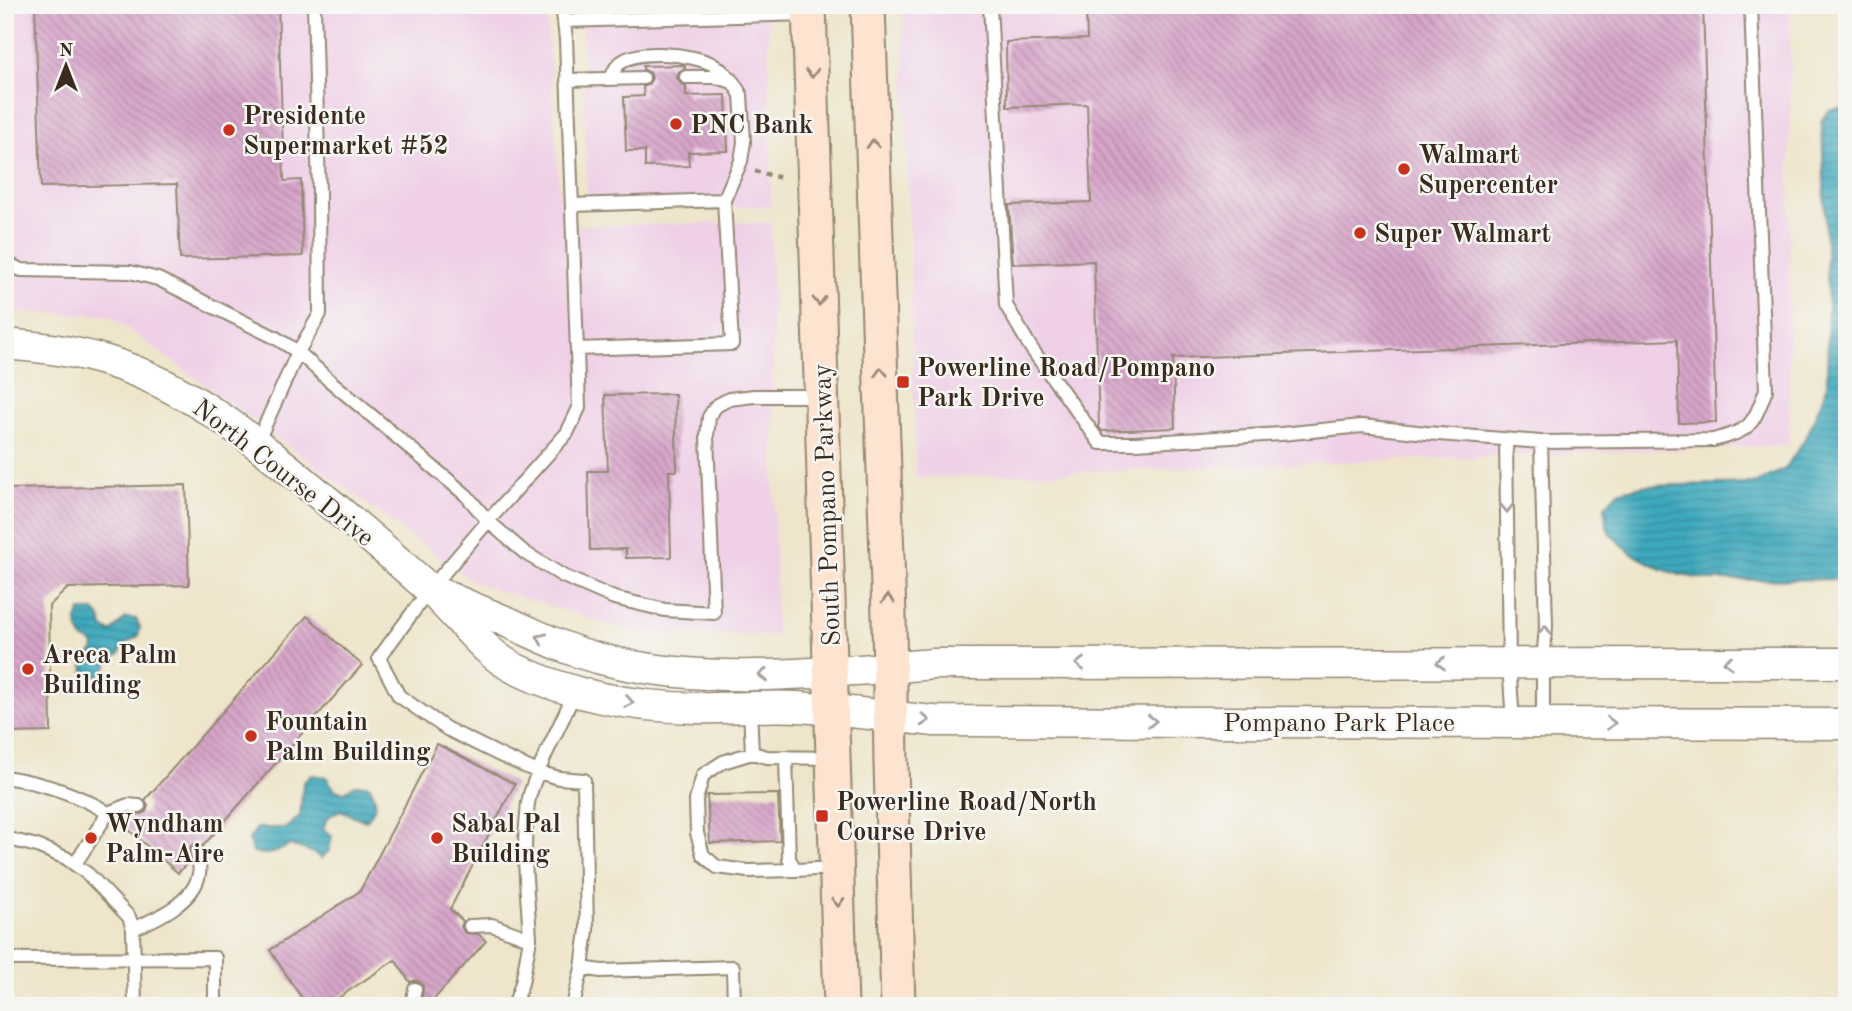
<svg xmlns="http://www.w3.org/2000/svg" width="1852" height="1011" font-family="'Old Standard TT',serif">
	<defs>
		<pattern id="water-rules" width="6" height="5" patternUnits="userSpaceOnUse" patternTransform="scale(1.75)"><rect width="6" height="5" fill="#3ea9bd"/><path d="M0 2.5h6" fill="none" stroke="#358a99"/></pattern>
		<pattern id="building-back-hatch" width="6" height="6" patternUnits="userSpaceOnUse" patternTransform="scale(1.75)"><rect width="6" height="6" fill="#d7a5c9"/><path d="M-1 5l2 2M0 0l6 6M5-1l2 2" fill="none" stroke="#b087a3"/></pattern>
	</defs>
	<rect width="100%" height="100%" fill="#f6f6f2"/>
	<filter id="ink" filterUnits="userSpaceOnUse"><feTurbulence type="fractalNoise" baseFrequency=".0143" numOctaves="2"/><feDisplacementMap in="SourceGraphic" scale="14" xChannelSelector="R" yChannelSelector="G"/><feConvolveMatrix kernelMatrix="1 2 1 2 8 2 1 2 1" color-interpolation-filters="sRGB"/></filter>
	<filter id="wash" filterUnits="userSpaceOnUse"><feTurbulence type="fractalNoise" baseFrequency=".00686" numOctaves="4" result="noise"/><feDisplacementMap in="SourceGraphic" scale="28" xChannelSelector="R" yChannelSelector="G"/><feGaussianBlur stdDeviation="1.57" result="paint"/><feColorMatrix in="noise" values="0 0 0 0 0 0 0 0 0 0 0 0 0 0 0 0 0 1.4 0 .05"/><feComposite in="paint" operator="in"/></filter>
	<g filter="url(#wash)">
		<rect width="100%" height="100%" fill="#eee5cb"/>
		<!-- built -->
		<path fill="#efd0e7" d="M5 5H546L562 226 771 222 776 635 637 633 475 583 109 315 5 312Z
			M581 5H768L771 206 588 210Z
			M903 5H1790L1789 445 916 478Z"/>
		<!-- water -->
		<path fill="url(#water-rules)" stroke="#3c6a6e" stroke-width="2" d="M1842 108 1847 115V579L1711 580 1680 575 1659 568 1631 553 1610 534 1606 523 1605 506 1618 492 1642 486 1756 483 1785 469 1808 434 1827 387 1828 305 1822 120 1828 111Z
			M81 611H94L101 619 103 628 111 632 126 618 136 619 140 627 138 636 122 646 120 654 109 660C106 671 103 675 92 677L84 672 83 661 93 652 94 646 90 641 83 639C77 630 74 621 81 611Z
			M311 775 326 777 335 790 345 792 355 785H369C378 802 378 806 366 821L340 810 327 818 323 829 332 836 329 851 321 858 312 852 290 845C276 853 268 856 252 852L249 839 257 828H286L300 816 303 783Z"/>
		<g id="blocks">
			<!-- building -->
			<path fill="url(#building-back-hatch)" d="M35 5H278L284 181 301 180 303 256 180 259 177 184 41 187Z
				M1236 5H1703L1716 422 1679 423 1677 340 1173 358 1175 428 1102 431 1099 427 1094 261 1013 264 1009 205 1091 202 1087 104 1007 107 1006 42 1087 39 1086 11Z
				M685 65V68L679 72 677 78 681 84 686 86V96L726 95 728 151 688 152 689 166 645 167V151H626L624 97 644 96 643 87 648 85 652 78 650 73 643 69V66Z
				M675 394 677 471H669L671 557 626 558V549L590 550 588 471H608L605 395Z
				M186 485 189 585 68 588 49 606 51 732 5 733V489Z
				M307 616 362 665 203 846 196 843 191 846 188 853 190 860 178 873 122 824 132 814H142L146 812 148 806 145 800Z
				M437 744 515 784 450 909 463 921 461 927 465 933 478 934 486 941 428 1006H426L422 998 423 987 421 983 416 980 410 982 395 960 326 1006H307L270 950 360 891Z
				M778 794 780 841 710 843 707 795Z"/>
		</g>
	</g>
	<g filter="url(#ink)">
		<use href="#blocks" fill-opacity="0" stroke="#948874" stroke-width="2"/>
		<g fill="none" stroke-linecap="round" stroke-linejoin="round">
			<!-- service casing -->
			<g stroke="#948874" stroke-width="16">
				<path id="service" d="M562 5 566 39 579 408 567 433 488 521 430 589 379 658 399 696 447 729 504 757 538 772 559 778 584 780 587 930 582 968 573 1006
					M990 5 1006 305 1031 348 1100 443H1136L1281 434 1362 426 1426 433 1541 442 1713 440C1752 430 1752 426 1766 390L1751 5
					M564 21 809 14
					M686 77H715L733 82 741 95 744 142 741 161 724 200
					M610 79C613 75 615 68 618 65 635 47 694 54 714 65 720 68 725 74 731 79
					M567 80 643 78
					M573 205 724 200 732 344 577 349
					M5 259 11 265 21 270 130 272 158 279 276 338 298 352 329 380 466 495 488 521 525 553 563 576 614 598 665 610 714 613 707 436 709 417 716 406 729 399 754 396H822
					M1506 440 1509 663 1513 723
					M1541 442 1546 626 1543 663V723
					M257 443 298 352 320 314 319 195 314 5
					M750 708 752 753 767 757 831 758
					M752 753 723 762 703 775 696 800 697 833 703 855 717 867 748 871 796 870
					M786 757 789 859 796 870 835 868
					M5 777C42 783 77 793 108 813
					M5 838 37 846 66 858 88 874 129 917 133 929 135 1006
					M75 864 108 813 128 805 139 806
					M470 926 492 925 530 939 522 983 514 1006
					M133 929C156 919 194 902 199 874 201 868 198 859 197 852
					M530 939C528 897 522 857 527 815 527 808 528 801 530 794 541 758 561 726 575 691
					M5 959 215 958V1006
					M582 968 601 971 733 967 734 1006
					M415 989 413 999 417 1006"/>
			</g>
			<!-- tertiary casing -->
			<g stroke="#948874" stroke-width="33">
				<path id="tertiary" d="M5 344C40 347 76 351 110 362 188 387 252 438 315 491 353 522 390 554 427 587 458 614 480 651 516 669 571 696 636 707 696 708 730 709 764 705 797 707 843 710 888 717 934 721L1847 724
					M443 595C466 605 489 614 512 624 541 637 569 651 601 659 710 687 823 672 934 664L1847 663"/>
			</g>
			<!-- secondary casing -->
			<g stroke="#948874" stroke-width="37">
				<path id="secondary" d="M809 5 841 1006
					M868 5 889 616 891 764 898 1006"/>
			</g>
			<!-- path -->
			<path stroke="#948874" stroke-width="4.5" stroke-dasharray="5 5" stroke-linecap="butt" d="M755 171 781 178"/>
			<!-- service -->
			<use href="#service" stroke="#fff" stroke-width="12"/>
			<!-- tertiary -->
			<use href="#tertiary" stroke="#fff" stroke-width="30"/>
			<!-- secondary -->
			<use href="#secondary" stroke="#fde4d1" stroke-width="33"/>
		</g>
		<!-- one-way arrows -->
		<defs><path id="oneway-chevron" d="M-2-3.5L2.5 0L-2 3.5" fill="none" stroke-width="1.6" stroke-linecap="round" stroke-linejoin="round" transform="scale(1.75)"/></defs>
		<g stroke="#9c8778">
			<use href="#oneway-chevron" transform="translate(812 73) rotate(88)"/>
			<use href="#oneway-chevron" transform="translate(873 144) rotate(-92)"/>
			<use href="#oneway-chevron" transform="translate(819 301) rotate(88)"/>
			<use href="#oneway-chevron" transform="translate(881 372) rotate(-92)"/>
			<use href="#oneway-chevron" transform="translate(888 599) rotate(-92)"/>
			<use href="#oneway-chevron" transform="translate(838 902) rotate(88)"/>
		</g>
		<g stroke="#a79f9a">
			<use href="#oneway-chevron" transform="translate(1507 508) rotate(89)"/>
			<use href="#oneway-chevron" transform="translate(1545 630) rotate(-87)"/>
			<use href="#oneway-chevron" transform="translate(541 638) rotate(-156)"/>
			<use href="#oneway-chevron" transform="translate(1728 662) rotate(180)"/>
			<use href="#oneway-chevron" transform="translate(1441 663) rotate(180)"/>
			<use href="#oneway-chevron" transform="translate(1080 664) rotate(180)"/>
			<use href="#oneway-chevron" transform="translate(763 675) rotate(179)"/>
			<use href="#oneway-chevron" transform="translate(629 702) rotate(9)"/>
			<use href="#oneway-chevron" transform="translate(925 720) rotate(4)"/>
			<use href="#oneway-chevron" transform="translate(1152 721)"/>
			<use href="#oneway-chevron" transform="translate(1611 723)"/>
		</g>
	</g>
	<!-- markers -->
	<g fill="#c8321e" stroke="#f6f6f2" stroke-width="2.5">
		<circle cx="676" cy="124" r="7"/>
		<circle cx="229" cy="130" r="7"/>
		<circle cx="1404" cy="169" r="7"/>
		<circle cx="1360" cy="233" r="7"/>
		<rect x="896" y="375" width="14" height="14" rx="3.5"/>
		<circle cx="28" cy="669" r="7"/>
		<circle cx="251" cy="736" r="7"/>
		<rect x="815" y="809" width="14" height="14" rx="3.5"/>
		<circle cx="91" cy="838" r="7"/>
		<circle cx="437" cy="838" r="7"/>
	</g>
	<g text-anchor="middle" stroke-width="5" stroke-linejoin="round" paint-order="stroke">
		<!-- poi labels -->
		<g font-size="26" font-weight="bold" fill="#3b2a1e" stroke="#f6f6f2" text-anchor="start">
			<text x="243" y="124">Presidente<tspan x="243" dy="30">Supermarket #52</tspan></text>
			<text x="690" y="133">PNC Bank</text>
			<text x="1418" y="163">Walmart<tspan x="1418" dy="30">Supercenter</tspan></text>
			<text x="1374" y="242">Super Walmart</text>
			<text x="917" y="376">Powerline Road/Pompano<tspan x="917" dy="30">Park Drive</tspan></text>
			<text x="42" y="663">Areca Palm<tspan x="42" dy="30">Building</tspan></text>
			<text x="265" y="730">Fountain<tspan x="265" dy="30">Palm Building</tspan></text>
			<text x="836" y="810">Powerline Road/North<tspan x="836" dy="30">Course Drive</tspan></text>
			<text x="105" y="832">Wyndham<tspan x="105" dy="30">Palm-Aire</tspan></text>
			<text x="451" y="832">Sabal Pal<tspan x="451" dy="30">Building</tspan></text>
		</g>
		<!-- street labels -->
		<g font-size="26" fill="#3b2a1e" stroke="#f6f6f2">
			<text transform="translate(284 472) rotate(38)" y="9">North Course Drive</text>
			<text transform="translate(826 505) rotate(-92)" y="9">South Pompano Parkway</text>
			<text x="1339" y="731">Pompano Park Place</text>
		</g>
	</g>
	<!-- margin -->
	<rect width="1852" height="1011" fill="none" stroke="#f6f6f2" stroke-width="28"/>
	<!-- north arrow -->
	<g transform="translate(66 66)" stroke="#f6f6f2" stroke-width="5" paint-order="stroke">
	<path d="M0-5L12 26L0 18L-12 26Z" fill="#3b2a1e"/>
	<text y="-10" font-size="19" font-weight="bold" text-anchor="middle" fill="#3b2a1e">N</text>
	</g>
</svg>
